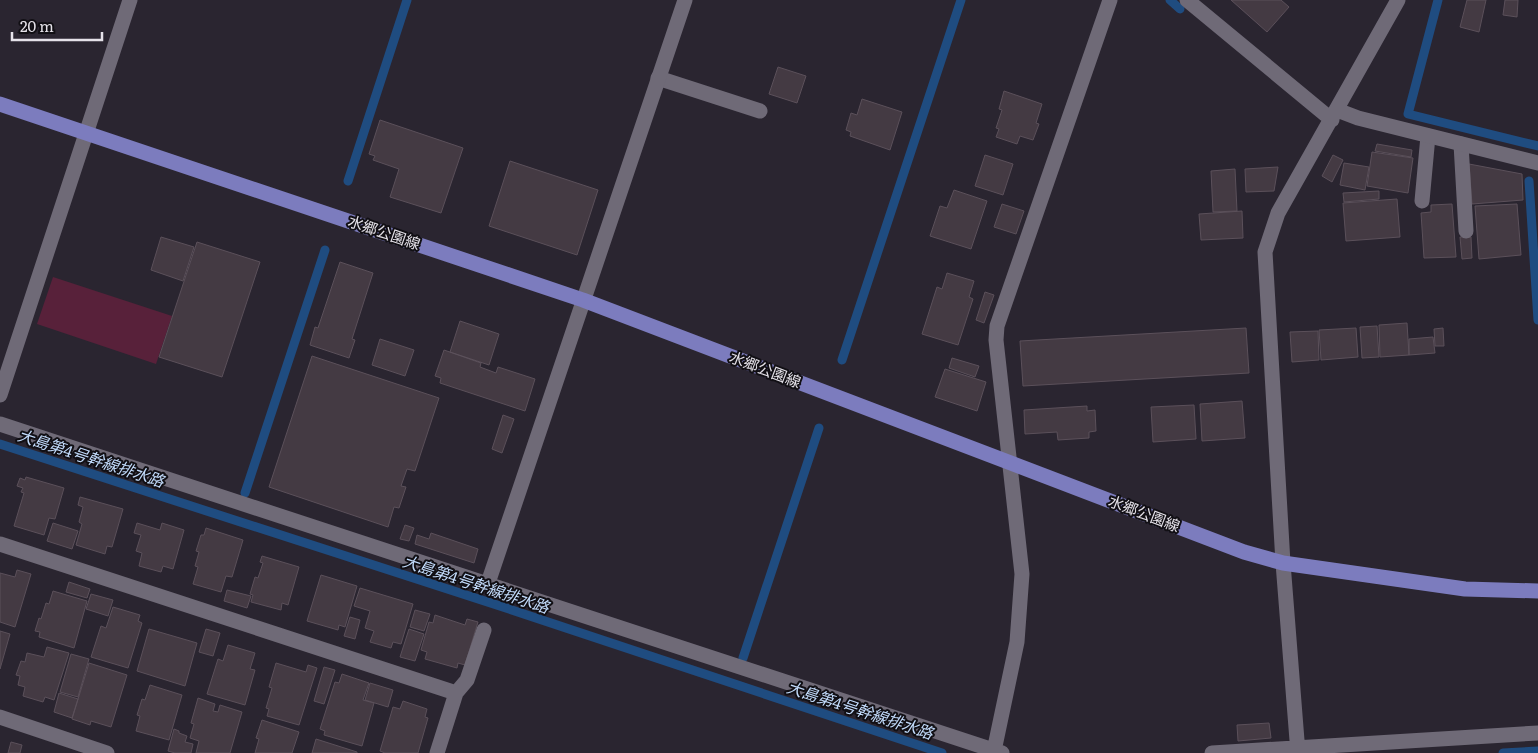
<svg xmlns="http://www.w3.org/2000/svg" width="1538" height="753" font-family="Literata,'Noto Sans JP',serif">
	<rect width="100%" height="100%" fill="#2a2530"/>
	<!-- green -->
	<path fill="#58213a" d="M53 277 172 316 156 364 37 324Z"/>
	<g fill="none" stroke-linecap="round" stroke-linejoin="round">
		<!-- stream -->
		<path stroke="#1f4c80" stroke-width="9" d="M1170 0 1180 9
			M1438 0 1408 114 1538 146
			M348 181 407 0
			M1529 181 1538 320
			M842 360 961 0
			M0 444 509 609 942 753
			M245 493 325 250
			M743 658 819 428
			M1503 753 1538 751"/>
	</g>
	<!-- building -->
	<path fill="#443a43" stroke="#5b505a" d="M1231 0H1281L1289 7 1267 32Z
		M1467 0H1486L1479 32 1460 27Z
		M1505 0H1518L1517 17 1503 15Z
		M778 67 806 76 797 103 769 94Z
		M1004 91 1042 104 1036 123 1039 124 1033 140 1020 136 1017 144 996 137 999 129 996 128 1002 110 999 109Z
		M862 99 902 112 890 150 850 136 851 132 846 130 851 113 857 115Z
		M380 120 463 148 441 213 390 197 399 169 373 160 375 156 369 154Z
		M1377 144 1412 150 1411 157 1375 151Z
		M1372 152 1413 158 1408 193 1367 186Z
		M985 155 1013 164 1003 195 975 186Z
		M1333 155 1343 160 1332 182 1322 176Z
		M510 161 598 190 577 255 489 226Z
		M1344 163 1369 167 1365 190 1340 185Z
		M1469 164 1522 174 1523 200 1472 204Z
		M1278 167 1274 191 1246 192 1245 169Z
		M1235 169 1237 211 1213 212 1211 171Z
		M954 190 987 201 971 249 930 236 940 206 947 208Z
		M1379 191V199L1344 202 1343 193Z
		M1397 199 1400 237 1346 241 1343 203Z
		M1002 204 1024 211 1016 234 994 227Z
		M1452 204 1456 257 1424 258 1421 213 1431 212V205Z
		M1517 204 1521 255 1479 259 1475 206Z
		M1242 211 1243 238 1201 240 1199 214Z
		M161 237 194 247 183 281 151 270Z
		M1460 237H1471L1472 258 1462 259Z
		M197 242 260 262 222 377 159 357Z
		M340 262 373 273 352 339 355 340 349 358 310 345 315 327 318 328Z
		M947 273 974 281 969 297 973 299 958 345 922 334 937 287 942 289Z
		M985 292 994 295 984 323 976 320Z
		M460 321 499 334 489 365 450 352Z
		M1407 323 1409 355 1380 357 1379 325Z
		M1377 326 1379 357 1362 358 1360 327Z
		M1246 328 1249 373 1023 386 1020 341Z
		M1356 328 1358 357 1321 360 1319 330Z
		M1443 328 1444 346H1435L1434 329Z
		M1318 331 1319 360 1292 362 1290 332Z
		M1433 337 1435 353 1409 355V339Z
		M380 339 414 350 405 376 372 365Z
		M444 350 481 363 480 367 496 373 498 367 535 379 525 411 440 383 441 378 435 376Z
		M312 356 439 398 415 471 407 469 401 486 406 487 399 508 394 507 388 527 269 487Z
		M952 358 979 366 975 377 949 368Z
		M945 369 986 382 977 411 935 397Z
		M1242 401 1245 438 1202 441 1200 404Z
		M1194 405 1196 439 1153 442 1151 407Z
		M1087 406V411L1095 410 1096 431 1089 432V438L1058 440 1057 432 1025 434 1024 410Z
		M503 415 514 419 502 453 492 449Z
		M26 477 64 488 55 519 49 518 44 535 14 526 24 493 21 492 23 488 17 486 20 478 25 480Z
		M80 497 123 509 112 547 107 546 105 554 76 545 82 524 79 522 83 507 78 505Z
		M53 523 78 531 72 549 47 541Z
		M137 523 160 530 162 523 184 530 173 569 163 566 161 572 139 566 142 553 136 551 141 535 134 533Z
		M405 525 414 528 409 541 400 539Z
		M206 528 243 540 232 577 226 576 221 592 193 584 198 567 195 566 199 552 196 551 201 535H204Z
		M431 533 478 549 474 563 415 544 417 535 429 539Z
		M262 556 299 567 288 605 282 603 281 610 251 602 253 595 250 594 255 577 258 578 263 563 260 562Z
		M17 570 31 574 15 627 0 622V573L15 577Z
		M321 575 357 586 345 627 339 625 338 630 307 621Z
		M69 582 90 589 87 598 66 592Z
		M360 588 413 604 401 644 393 642 391 648 370 642 374 631 365 628 370 611 354 606Z
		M227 590 251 596 247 608 224 601Z
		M53 591 87 601 74 648 39 637 40 632 35 631 39 618 41 619 46 603 49 604Z
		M91 594 113 600 108 616 86 609Z
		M113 607 140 615 138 621 142 623 128 668 91 657 101 626 106 628Z
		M415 610 430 614 424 631 410 627Z
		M435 615 465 625 467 619 478 622 465 665 458 663 457 668 425 659 427 652 421 650 429 622 433 623Z
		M350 617 360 620 355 639 344 636Z
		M149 629 197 643 185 686 137 671Z
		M206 629 220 633 213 656 199 652Z
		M409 629 424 634 415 661 400 657Z
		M0 631 10 634 0 669Z
		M228 645 255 653 250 669 255 670 245 705 207 694 218 659 223 661Z
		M47 647 69 653 54 700 45 697 43 702 23 696 25 687 18 685 20 676 16 675 21 661 25 662 27 653 44 657Z
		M71 654 89 659 78 697 60 692Z
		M89 663 127 675 111 727 91 721 90 725 72 719Z
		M276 663 306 672 308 665 317 668 299 725 267 716 269 709 266 708 272 688 269 687Z
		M324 667 335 670 324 704 314 701Z
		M342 674 369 683 363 700 374 703 362 746 324 735 325 731 320 729 335 682 339 683Z
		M370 683 393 690 388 707 365 700Z
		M150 685 182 695 169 740 136 731 140 716 137 715 142 699 145 700Z
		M59 693 78 699 72 718 54 712Z
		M198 698 215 704 213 711 218 712 220 705 242 712 230 753H196L199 741 190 738 194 724 191 723Z
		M403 701 427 709 425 717 428 718 418 753H385L380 751 393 707 400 709Z
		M262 720 299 732 292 753H255L259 739 256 738Z
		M1269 723 1271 738 1238 741 1237 725Z
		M174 729 179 731V733L187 736 185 742 193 744 191 753H175L168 751Z
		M316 739 357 752V753H312Z
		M11 742 22 745 20 753H8Z"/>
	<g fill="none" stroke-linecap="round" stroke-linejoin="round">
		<!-- service -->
		<path stroke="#6f6a77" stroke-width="15" d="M658 78 760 111
			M1461 144 1466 231
			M1422 201 1428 136"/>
		<!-- minor -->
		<path stroke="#6f6a77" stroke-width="15" d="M1187 0 1332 120
			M1337 110 1358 118 1538 163
			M0 395 130 0
			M0 424 1002 753
			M0 544 456 693
			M488 583 685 0
			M0 717 107 753
			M994 751 1017 642 1022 574 996 340 997 326 1110 0
			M437 753 456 693 467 680 484 630
			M1212 753 1538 733
			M1298 753 1283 563 1265 252 1278 213 1398 0"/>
		<!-- primary -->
		<path stroke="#7c7cbe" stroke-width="15" d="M0 104 583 300 1244 552 1283 563 1465 589 1538 591"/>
	</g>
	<g text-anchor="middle" stroke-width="4" stroke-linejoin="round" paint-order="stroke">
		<!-- street labels -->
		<g font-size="15" fill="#e5e2e9" stroke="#110f14">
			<text transform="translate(384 233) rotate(19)" y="5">水郷公園線</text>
			<text transform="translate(765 370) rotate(21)" y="5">水郷公園線</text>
			<text transform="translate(1144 514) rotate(21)" y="5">水郷公園線</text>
		</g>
		<!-- water labels -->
		<g font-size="16" font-style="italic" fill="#c2dbfb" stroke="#110f14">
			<text transform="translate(91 458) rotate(18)" y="6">大島第4号幹線排水路</text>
			<text transform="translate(476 584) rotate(18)" y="6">大島第4号幹線排水路</text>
			<text transform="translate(860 710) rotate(18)" y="6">大島第4号幹線排水路</text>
		</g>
	</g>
	<!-- scale -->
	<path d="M12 32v8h90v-8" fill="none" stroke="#e5e2e9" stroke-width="2.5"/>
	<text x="20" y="32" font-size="15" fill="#e5e2e9" stroke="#110f14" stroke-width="4" paint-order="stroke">20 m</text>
</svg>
